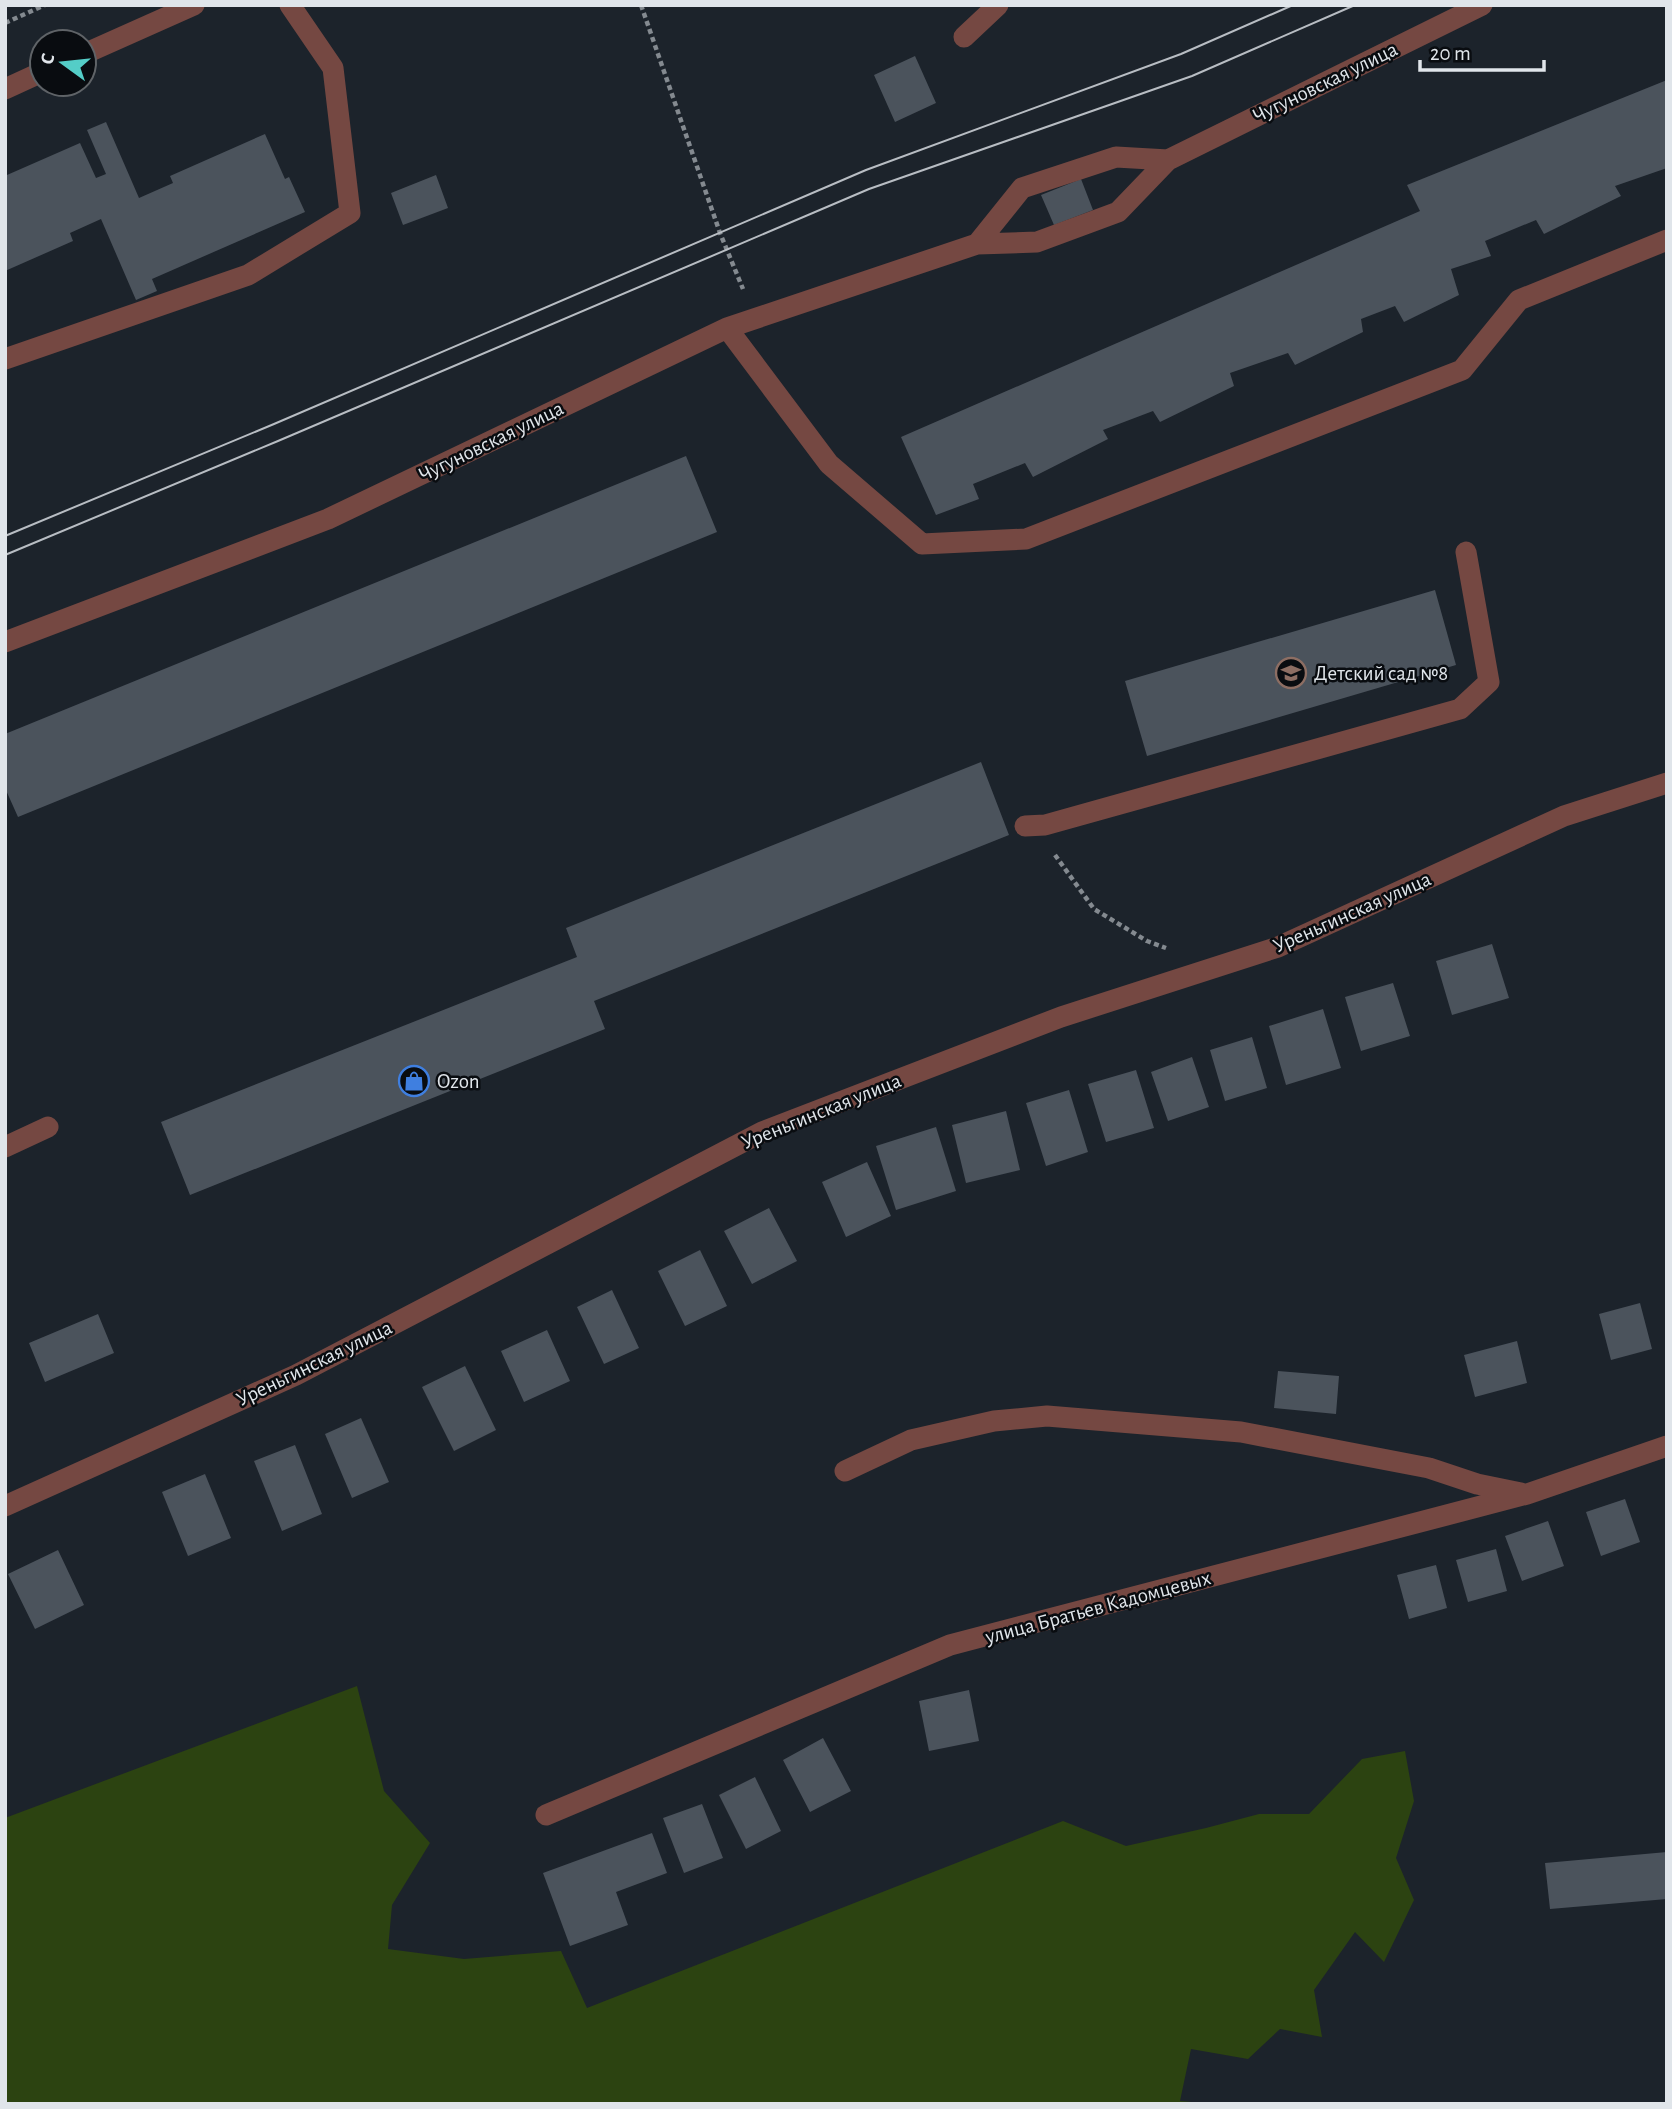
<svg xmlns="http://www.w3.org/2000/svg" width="1672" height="2109" font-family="'Alegreya Sans',sans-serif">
	<rect width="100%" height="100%" fill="#1c232b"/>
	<!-- green -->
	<path fill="#2c4311" d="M357 1686 384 1791 430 1843 392 1905 388 1949 464 1959 561 1951 587 2008 1063 1821 1126 1846 1206 1828 1259 1814H1309L1362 1759 1405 1751 1414 1801 1396 1858 1414 1900 1384 1962 1355 1932 1314 1990 1322 2037 1280 2029 1248 2059 1191 2049 1180 2101 1215 2104H5V1818Z"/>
	<!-- building -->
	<path fill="#4b535c" d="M915 56 936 103 895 122 874 75Z
		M1667 80V168L1615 186 1621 196 1544 234 1536 220 1485 241 1491 256 1451 269 1459 295 1404 322 1395 306 1361 319 1363 332 1295 365 1288 353 1230 373 1234 386 1160 422 1153 411 1103 430 1108 439 1033 477 1025 463 973 484 979 499 936 515 901 437 1420 211 1407 185Z
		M106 122 139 198 173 183 170 176 265 134 285 179 289 177 305 212 152 279 157 291 136 300 101 219 70 233 73 241 5 271V171L7 175 80 143 96 178 106 174 87 130Z
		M436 175 448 208 403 225 391 193Z
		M1081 179 1093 210 1054 225 1041 195Z
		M686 456 717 532 18 817 5 788V734Z
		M1435 590 1456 665 1147 756 1125 681Z
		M981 762 1009 835 594 1001 605 1029 190 1195 161 1122 577 957 566 928Z
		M1492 944 1509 998 1452 1015 1436 961Z
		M1393 983 1410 1036 1361 1051 1345 997Z
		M1323 1009 1341 1068 1286 1085 1269 1026Z
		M1252 1037 1267 1088 1225 1101 1210 1050Z
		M1192 1057 1209 1107 1168 1121 1151 1072Z
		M1136 1070 1154 1128 1106 1142 1088 1084Z
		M1069 1090 1088 1152 1046 1166 1026 1103Z
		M1006 1111 1020 1170 966 1183 952 1125Z
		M936 1127 956 1191 896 1210 876 1146Z
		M867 1162 891 1216 846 1237 822 1182Z
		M769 1208 797 1261 752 1284 724 1231Z
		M700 1250 727 1306 685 1326 658 1271Z
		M612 1290 639 1348 604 1364 577 1307Z
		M1640 1303 1652 1349 1611 1360 1599 1314Z
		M98 1314 114 1353 45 1382 29 1343Z
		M547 1330 570 1381 524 1402 501 1351Z
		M1517 1341 1527 1383 1475 1397 1464 1355Z
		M465 1366 496 1430 454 1451 422 1387Z
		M1278 1371 1339 1376 1336 1414 1274 1408Z
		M361 1418 389 1482 352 1498 325 1434Z
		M295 1445 322 1514 282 1531 254 1461Z
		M205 1474 231 1538 188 1556 162 1492Z
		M1625 1499 1640 1542 1601 1556 1586 1512Z
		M1548 1521 1564 1566 1522 1581 1505 1536Z
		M1496 1549 1507 1591 1468 1602 1456 1560Z
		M58 1550 84 1605 35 1629 8 1574Z
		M1436 1565 1447 1608 1409 1619 1397 1575Z
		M969 1690 979 1741 929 1751 919 1701Z
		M823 1738 851 1791 810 1812 783 1760Z
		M755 1777 781 1831 746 1849 719 1795Z
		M702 1804 723 1858 684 1873 663 1818Z
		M652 1833 667 1873 616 1892 628 1925 570 1946 543 1873Z
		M1667 1852V1899L1550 1909 1545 1863Z"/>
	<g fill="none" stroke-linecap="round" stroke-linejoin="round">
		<!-- path -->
		<path stroke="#848a90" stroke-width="4.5" stroke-dasharray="5 3.5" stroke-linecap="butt" d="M641 5 720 233 743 289
			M5 23 45 5
			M1055 855 1094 909 1147 941 1166 948"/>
		<!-- minor -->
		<path stroke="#754842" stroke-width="21" d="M964 37 998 5
			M84 54 194 5
			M5 89 42 72
			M977 244 1037 242 1118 212 1168 160
			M727 328 829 464 922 544 1026 539 1462 370 1519 300 1667 240
			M5 359 248 275 350 213 333 68 290 5
			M5 642 328 519 727 328 977 244 1022 188 1116 157 1168 160 1482 5
			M1025 826 1045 825 1460 709 1489 682 1466 552
			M5 1147 48 1127
			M845 1471 911 1440 994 1421 1047 1416 1241 1432 1429 1468 1477 1484 1521 1493
			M5 1506 296 1375 762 1132 1061 1017 1278 947 1564 816 1667 783
			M546 1815 950 1645 1527 1494 1667 1446"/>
		<!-- tram -->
		<path stroke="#b8bdc3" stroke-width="2" d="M5 536 274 424 866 170 1181 54 1293 5
			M5 555 278 441 869 189 1192 76 1355 5"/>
	</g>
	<!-- icons -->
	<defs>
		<g id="school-ring" transform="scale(1.575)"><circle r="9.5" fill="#090c10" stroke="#8d6e63" stroke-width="1.5"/><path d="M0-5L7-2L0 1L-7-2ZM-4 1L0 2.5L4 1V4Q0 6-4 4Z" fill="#8d6e63"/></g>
		<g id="shop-ring" transform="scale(1.575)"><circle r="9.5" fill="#090c10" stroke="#3f7fe0" stroke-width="1.5"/><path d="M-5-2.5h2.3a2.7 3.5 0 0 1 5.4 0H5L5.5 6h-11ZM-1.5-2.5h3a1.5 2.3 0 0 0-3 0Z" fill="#3f7fe0"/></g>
	</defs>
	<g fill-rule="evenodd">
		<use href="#school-ring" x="1291" y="673"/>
		<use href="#shop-ring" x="414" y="1081"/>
	</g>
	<g text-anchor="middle" stroke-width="5" stroke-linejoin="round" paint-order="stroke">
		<!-- street labels -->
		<g font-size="21" fill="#e0e5ea" stroke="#090c10">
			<text transform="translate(1325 82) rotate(-26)" y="7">Чугуновская улица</text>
			<text transform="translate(491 441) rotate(-26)" y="7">Чугуновская улица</text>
			<text transform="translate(1352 912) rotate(-24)" y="7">Уреньгинская улица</text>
			<text transform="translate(821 1111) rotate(-22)" y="7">Уреньгинская улица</text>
			<text transform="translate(314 1363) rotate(-26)" y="7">Уреньгинская улица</text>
			<text transform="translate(1098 1607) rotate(-15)" y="7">улица Братьев Кадомцевых</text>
		</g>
		<!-- poi labels -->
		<g font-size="21" fill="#e0e5ea" stroke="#090c10" text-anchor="start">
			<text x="1314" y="680">Детский сад №8</text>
			<text x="437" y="1088">Ozon</text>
		</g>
	</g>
	<!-- border -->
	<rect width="1672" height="2109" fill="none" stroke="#e0e5ea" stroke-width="14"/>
	<!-- north arrow -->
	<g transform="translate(63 63) rotate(285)"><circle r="33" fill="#090c10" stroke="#5f6367" stroke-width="2"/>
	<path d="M0-5L12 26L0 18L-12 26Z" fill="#54cdc7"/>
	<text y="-10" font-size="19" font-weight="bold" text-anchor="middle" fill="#e0e5ea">С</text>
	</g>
	<!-- scale -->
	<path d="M1420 60v10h124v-10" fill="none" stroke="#e0e5ea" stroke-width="3.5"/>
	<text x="1430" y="60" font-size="21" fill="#e0e5ea" stroke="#090c10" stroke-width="5" paint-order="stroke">20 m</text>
</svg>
